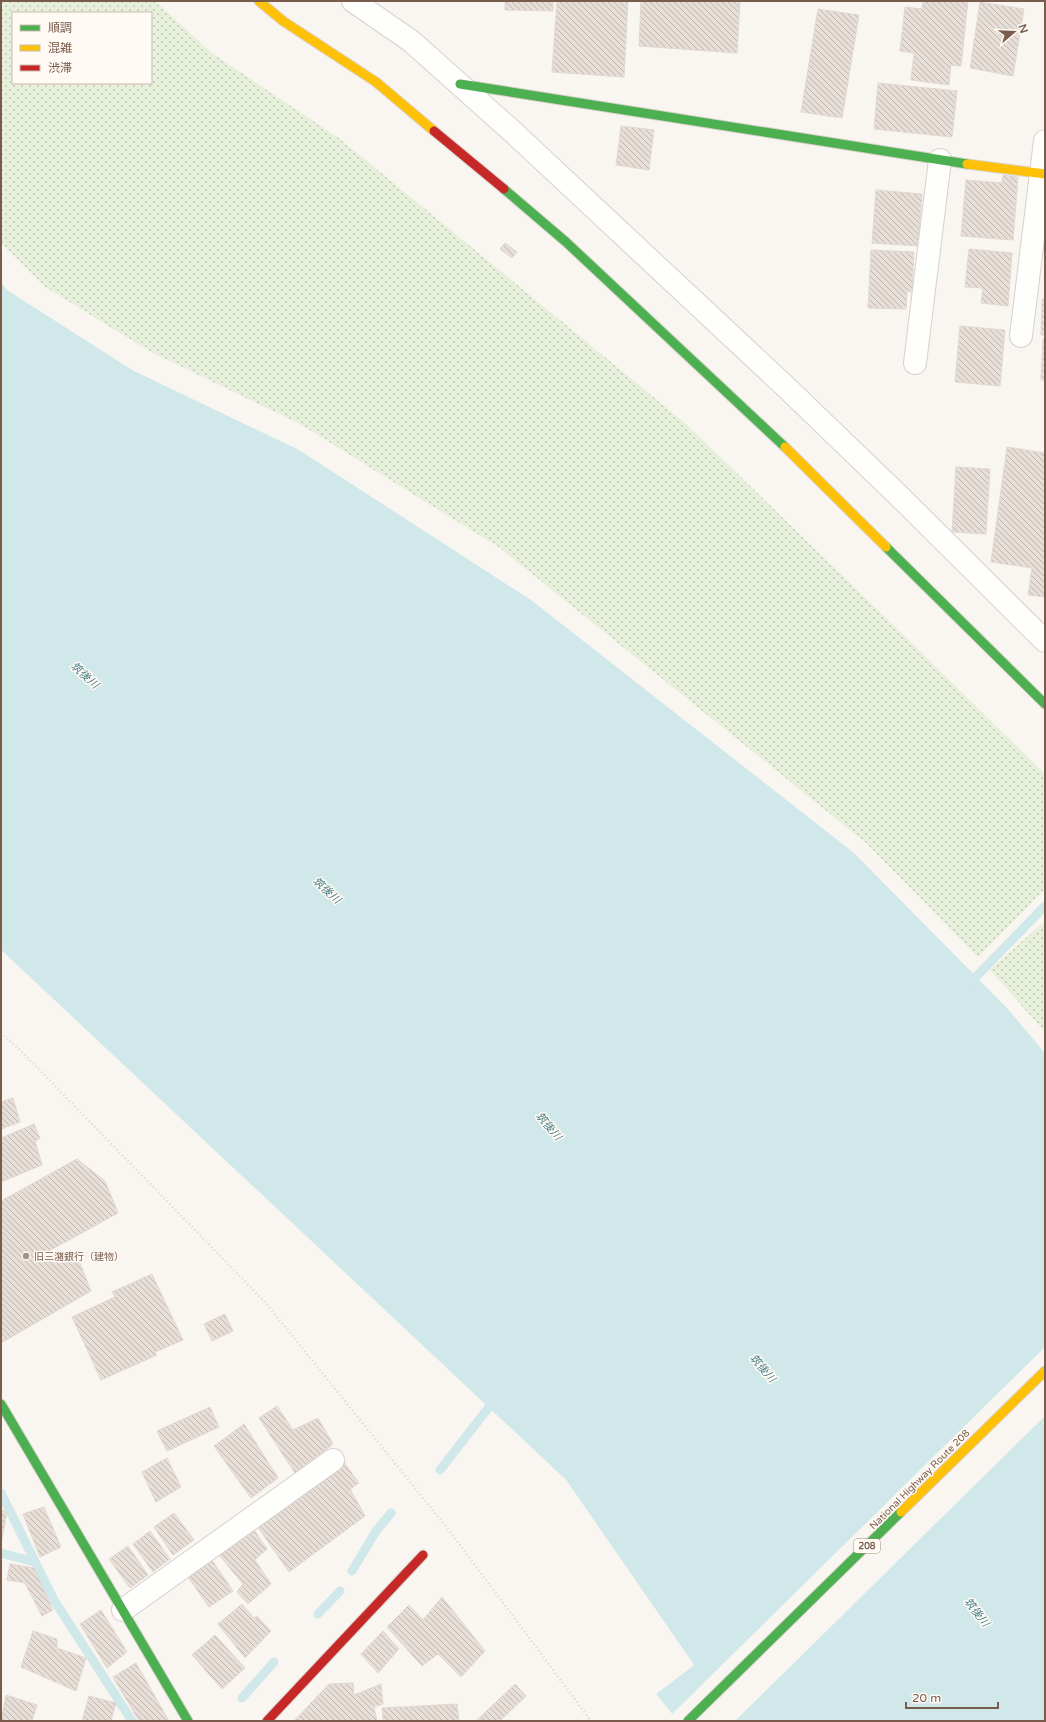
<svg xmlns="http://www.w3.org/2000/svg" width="1046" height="1722" font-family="'Varela Round','Noto Sans JP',sans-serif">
	<defs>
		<pattern id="grass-dots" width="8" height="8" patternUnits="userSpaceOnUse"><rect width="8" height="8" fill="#e7f0db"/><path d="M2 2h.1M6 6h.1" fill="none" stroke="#c0c6b4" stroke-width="1.8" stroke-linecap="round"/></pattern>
		<pattern id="building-back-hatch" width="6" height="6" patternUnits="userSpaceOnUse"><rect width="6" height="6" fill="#e6ded7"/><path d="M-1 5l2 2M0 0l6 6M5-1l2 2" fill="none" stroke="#bfb7b1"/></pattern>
	</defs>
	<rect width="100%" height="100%" fill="#f9f5f0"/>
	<!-- grass -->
	<path fill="url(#grass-dots)" fill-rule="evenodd" d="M1 1H155L213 54 340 139 685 423 882 614 1045 774V889L978 957 865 842 500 548 300 424 151 352 45 287 1 243ZM13 13H151V83H13Z
		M1045 921V1032L990 970Z"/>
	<!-- water -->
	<path fill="#d0e8ea" d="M1 283 7 290 132 370 299 450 531 600 854 853 1006 1007 1045 1053V1721H678L656 1694 694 1665 566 1480 1 950Z"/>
	<!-- pier -->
	<path fill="#f9f5f0" d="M1 950 566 1480 694 1665 656 1694 655 1692 691 1664 564 1481 1 953Z
		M1045 1347V1416L735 1721H676L671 1715Z"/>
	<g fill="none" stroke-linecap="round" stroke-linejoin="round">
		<!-- stream -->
		<path stroke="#d0e8ea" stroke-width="9" d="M968 985 1045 906
			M440 1470 496 1398
			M1 1493 54 1600 132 1721
			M1 1553 35 1562
			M352 1571 376 1531 391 1513
			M318 1614 340 1591
			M242 1698 274 1662"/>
	</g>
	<!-- building -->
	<path fill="url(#building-back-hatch)" stroke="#e2d8d2" d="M505 1H553V11L505 10Z
		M557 1H628L624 77 552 72Z
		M641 1H740L737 53 639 46Z
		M923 1H968L961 66 951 65 949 85 911 80 914 53 900 51 905 7 922 9Z
		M980 2 1024 9 1013 76 970 68Z
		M818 9 859 15 842 118 801 112Z
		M878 83 957 91 952 137 874 129Z
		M621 126 654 130 649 170 616 165Z
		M1003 175 1018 177 1013 240 961 236 966 180 1002 183Z
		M876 190 922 194 918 246 872 243Z
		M505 243 517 252 512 258 500 249Z
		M969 249 1012 253 1008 306 981 303 983 288 965 287Z
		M871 250 914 252 912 292 907 291 906 309 868 308Z
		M1042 299H1045V335H1041Z
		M960 326 1005 330 1000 386 955 382Z
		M1043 339H1045V380H1041Z
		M1007 447 1045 453V597L1028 595 1032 568 991 562Z
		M956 467 990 469 986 534 952 532Z
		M13 1098 20 1122 1 1129V1102Z
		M34 1124 40 1138 35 1141 42 1165 1 1182V1138Z
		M77 1159 105 1181 118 1213 49 1251 53 1261 75 1251 91 1291 1 1343V1201Z
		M152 1274 183 1340 155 1352 157 1355 101 1380 72 1317 115 1297 112 1292Z
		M225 1314 233 1331 212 1341 204 1324Z
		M277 1406 293 1430 318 1418 333 1444 295 1473 259 1418Z
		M210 1407 219 1427 167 1451 157 1431Z
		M244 1424 278 1478 251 1498 214 1446Z
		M167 1458 181 1487 156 1502 142 1472Z
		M343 1461 359 1483 350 1489 365 1516 289 1572 255 1523Z
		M44 1507 61 1547 40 1557 23 1514Z
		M1 1510 7 1512 1 1544Z
		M174 1513 194 1540 173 1555 154 1527Z
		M250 1524 267 1549 255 1560 271 1584 248 1604 237 1592 243 1584 214 1549Z
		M150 1531 170 1559 153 1572 133 1544Z
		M128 1546 148 1575 130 1588 109 1559Z
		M210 1557 233 1591 209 1607 186 1574Z
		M10 1564 34 1568 53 1610 42 1616 25 1583 7 1580Z
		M442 1597 485 1651 461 1677 438 1654 422 1666 387 1627 409 1605 423 1620Z
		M242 1604 254 1618 257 1616 271 1631 245 1658 218 1624Z
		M101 1610 127 1652 107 1668 80 1624Z
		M33 1631 57 1639V1648L86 1658 76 1691 21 1667Z
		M383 1631 399 1649 378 1673 361 1654Z
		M215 1635 245 1668 222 1689 192 1655Z
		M136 1663 169 1721H139L113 1677Z
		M353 1683 354 1695 381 1684 383 1704 374 1707 377 1721H294L329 1684Z
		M515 1684 526 1696 500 1721H476Z
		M6 1695 37 1705 32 1721H1Z
		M89 1696 116 1703 111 1721H82Z
		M457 1704 459 1721H383L382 1708Z"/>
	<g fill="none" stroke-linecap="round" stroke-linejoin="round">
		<!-- street casing -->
		<g stroke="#d7d1cb" stroke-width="24">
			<path id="street" d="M353 1 411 41 513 132 787 388 898 495 1045 641
				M1021 336 1045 141
				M915 363 940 160
				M123 1610 333 1460"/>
		</g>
		<!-- fast casing -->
		<g stroke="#d9d2cb" stroke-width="11">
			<path id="fast" d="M460 84 967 164
				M504 189 566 242 785 447
				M886 547 1045 704
				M1 1404 188 1721
				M688 1721 901 1512"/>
		</g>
		<!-- slow casing -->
		<g stroke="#d9d2cb" stroke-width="11">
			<path id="slow" d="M259 1 283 21 376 82 434 131
				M967 164 1045 174
				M785 447 886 547
				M901 1512 1045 1371"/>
		</g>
		<!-- jam casing -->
		<g stroke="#d9d2cb" stroke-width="11">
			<path id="jam" d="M434 131 504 189
				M267 1721 423 1555"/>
		</g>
		<!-- path -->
		<path stroke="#dcd5d0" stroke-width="2.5" stroke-dasharray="1 3" stroke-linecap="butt" d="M1 1033 20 1050 265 1302 448 1529 591 1721"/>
		<!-- street -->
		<use href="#street" stroke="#fefefd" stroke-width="22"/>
		<!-- fast -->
		<use href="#fast" stroke="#4caf50" stroke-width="9"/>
		<!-- slow -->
		<use href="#slow" stroke="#ffc107" stroke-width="9"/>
		<!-- jam -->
		<use href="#jam" stroke="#c62828" stroke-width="9"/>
	</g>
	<!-- markers -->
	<circle fill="#a69286" stroke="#fffaf3" stroke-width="1.5" cx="26" cy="1256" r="4"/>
	<g text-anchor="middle" stroke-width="3" stroke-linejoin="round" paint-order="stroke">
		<!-- shield labels -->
		<rect fill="#fffaf3" stroke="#a28b7f" stroke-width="1" x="854" y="1539" width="26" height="14" rx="3"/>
		<g font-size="9" font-weight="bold" fill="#7a5c4d">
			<text x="867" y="1549">208</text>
		</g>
		<!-- poi labels -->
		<g font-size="10" fill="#7a5c4d" stroke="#fffaf3" text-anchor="start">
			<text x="34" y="1260">旧三潴銀行（建物）</text>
		</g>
		<!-- street labels -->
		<g font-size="10" fill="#7a5c4d" stroke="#fffaf3">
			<text transform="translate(919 1479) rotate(-45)" y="4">National Highway Route 208</text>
		</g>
		<!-- water labels -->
		<g font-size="11" font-style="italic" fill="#437c86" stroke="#fffaf3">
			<text transform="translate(85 675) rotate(42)" y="4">筑後川</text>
			<text transform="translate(327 890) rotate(42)" y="4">筑後川</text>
			<text transform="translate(549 1126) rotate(49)" y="4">筑後川</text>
			<text transform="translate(763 1368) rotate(49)" y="4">筑後川</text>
			<text transform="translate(977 1612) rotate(52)" y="4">筑後川</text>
		</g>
	</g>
	<!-- border -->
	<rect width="1046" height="1722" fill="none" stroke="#7a5c4d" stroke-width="4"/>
	<!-- legend -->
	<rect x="12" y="12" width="140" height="72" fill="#fffaf3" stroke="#cabbb1"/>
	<rect x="20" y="25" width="20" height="6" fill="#4caf50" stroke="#cabbb1"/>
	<text x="48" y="32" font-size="12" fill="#7a5c4d">順調</text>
	<rect x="20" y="45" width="20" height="6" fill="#ffc107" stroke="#cabbb1"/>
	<text x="48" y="52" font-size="12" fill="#7a5c4d">混雑</text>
	<rect x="20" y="65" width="20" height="6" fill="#c62828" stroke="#cabbb1"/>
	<text x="48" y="72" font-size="12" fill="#7a5c4d">渋滞</text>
	<!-- north arrow -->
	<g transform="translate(1014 32) rotate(71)" stroke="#fffaf3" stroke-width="3" paint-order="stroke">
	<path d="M0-3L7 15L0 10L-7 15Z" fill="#7a5c4d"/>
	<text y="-6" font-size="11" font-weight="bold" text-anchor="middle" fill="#7a5c4d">N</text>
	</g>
	<!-- scale -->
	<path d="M906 1702v6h92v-6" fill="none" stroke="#7a5c4d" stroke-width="2"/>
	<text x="912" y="1702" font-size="12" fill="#7a5c4d" stroke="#fffaf3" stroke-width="3" paint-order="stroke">20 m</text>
</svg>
